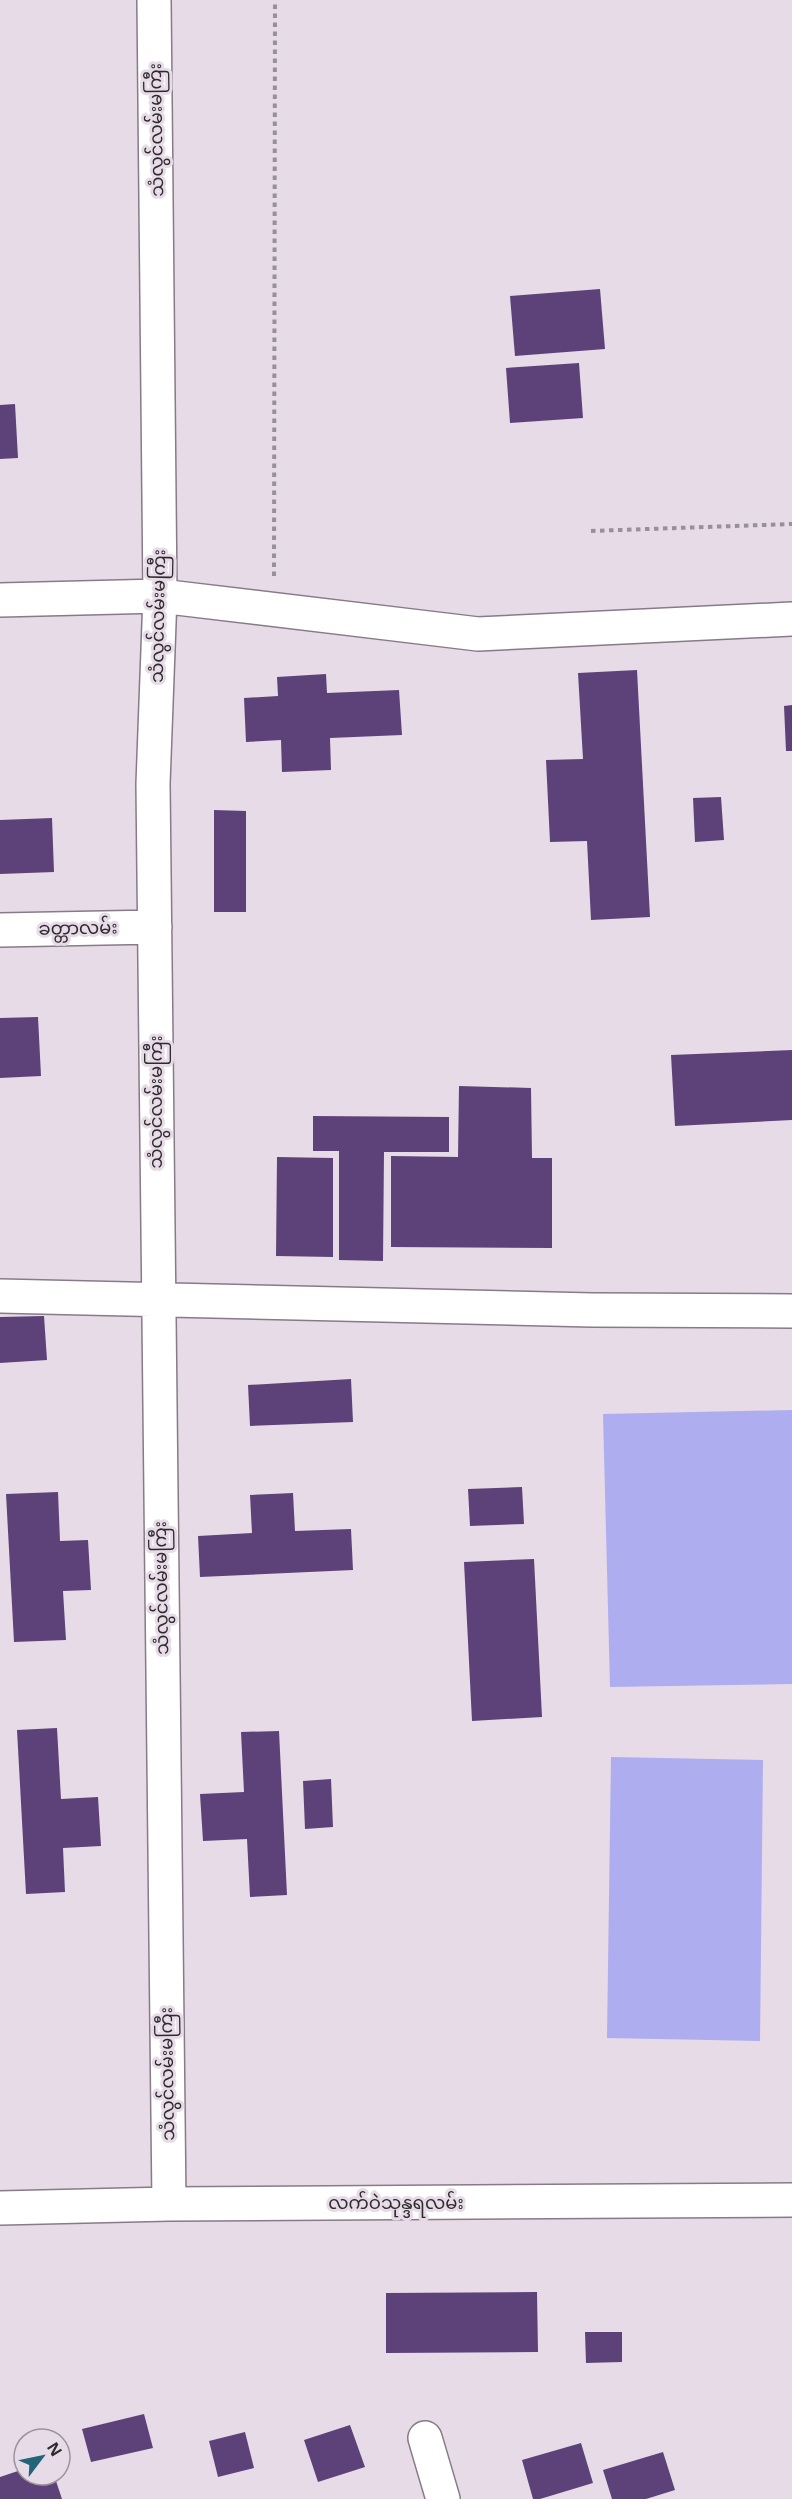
<svg xmlns="http://www.w3.org/2000/svg" width="792" height="2499" font-family="'Noto Sans','Noto Sans Myanmar',sans-serif">
	<rect width="100%" height="100%" fill="#e7dbe7"/>
	<!-- water -->
	<path fill="#aeadef" d="M792 1410V1684L610 1687 603 1414Z
		M611 1757 763 1760 760 2041 607 2038Z"/>
	<!-- building -->
	<path fill="#5d4279" d="M600 289 605 349 515 356 510 296Z
		M579 363 583 418 510 423 506 368Z
		M15 404 18 458 0 459V405Z
		M637 670 650 917 591 920 587 841 550 842 546 760 583 759 578 673Z
		M326 674 327 693 399 690 402 735 330 738 331 770 282 772 281 740 246 742 244 698 278 696 277 677Z
		M792 705V751H786L784 706Z
		M721 797 724 840 695 842 693 798Z
		M214 810 246 811V912H214Z
		M52 818 54 872 0 874V820Z
		M38 1017 41 1076 0 1078V1018Z
		M792 1050V1120L675 1126 671 1055Z
		M459 1086 531 1088 532 1158H552V1248L391 1247V1156L458 1157Z
		M313 1116 449 1117V1152H384L383 1261 339 1260V1151H313Z
		M277 1157 333 1158V1257L276 1256Z
		M44 1316 47 1360 0 1363V1317Z
		M351 1379 353 1422 250 1426 248 1385Z
		M522 1487 524 1524 470 1526 468 1489Z
		M58 1492 60 1541 88 1540 91 1590 63 1591 66 1640 14 1642 6 1494Z
		M293 1493 295 1531 351 1529 353 1570 200 1577 198 1536 252 1533 250 1495Z
		M534 1559 542 1717 472 1721 464 1562Z
		M57 1728 61 1799 98 1797 101 1846 63 1848 65 1892 26 1894 17 1730Z
		M279 1731 287 1895 250 1897 247 1839 203 1841 200 1794 244 1792 241 1732Z
		M331 1779 333 1827 305 1829 303 1781Z
		M537 2292 538 2352 386 2353V2293Z
		M585 2332H622V2362L586 2363Z
		M144 2414 153 2448 91 2462 82 2429Z
		M350 2425 365 2467 318 2482 304 2440Z
		M245 2432 254 2468 218 2477 209 2441Z
		M581 2443 593 2483 540 2499H533L522 2460Z
		M663 2452 675 2490 646 2499H612L603 2470Z
		M24 2469V2475H30L32 2481 54 2475 62 2499H0V2477Z"/>
	<g fill="none" stroke-linecap="round" stroke-linejoin="round">
		<!-- street casing -->
		<g stroke="#867b86" stroke-width="36">
			<path id="street" d="M154 0 160 596 153 784 169 2204
				M0 600 160 596 478 634 792 619
				M0 930 155 927
				M0 1296 592 1310 792 1311
				M0 2208 169 2204 792 2200
				M425 2438 443 2499"/>
		</g>
		<!-- path -->
		<path stroke="#988f98" stroke-width="4" stroke-dasharray="4.5 4.5" stroke-linecap="butt" d="M591 531 792 524
			M274 576 275 0"/>
		<!-- street -->
		<use href="#street" stroke="#fff" stroke-width="33"/>
	</g>
	<g text-anchor="middle" stroke-width="6" stroke-linejoin="round" paint-order="stroke">
		<!-- street labels -->
		<g font-size="18" fill="#2e2a2e" stroke="#e7dbe7">
			<text transform="translate(156 130) rotate(-91)" y="6">သံလွင်လမ်းမကြီး</text>
			<text transform="translate(158 616) rotate(-89)" y="6">သံလွင်လမ်းမကြီး</text>
			<text transform="translate(78 928) rotate(-1)" y="6">ခတ္တာလမ်း</text>
			<text transform="translate(156 1102) rotate(-90)" y="6">သံလွင်လမ်းမကြီး</text>
			<text transform="translate(161 1588) rotate(-91)" y="6">သံလွင်လမ်းမကြီး</text>
			<text transform="translate(167 2074) rotate(-91)" y="6">သံလွင်လမ်းမကြီး</text>
			<text x="396" y="2209">လက်ဝဲသုန္ဒရလမ်း</text>
		</g>
	</g>
	<!-- north arrow -->
	<g transform="translate(42 2457) rotate(58)"><circle r="28" fill="#e7dbe7" stroke="#9d949d" stroke-width="1.5"/>
	<path d="M0-4.5L10 22L0 15L-10 22Z" fill="#226478"/>
	<text y="-9" font-size="16" font-weight="bold" text-anchor="middle" fill="#2e2a2e">N</text>
	</g>
</svg>
